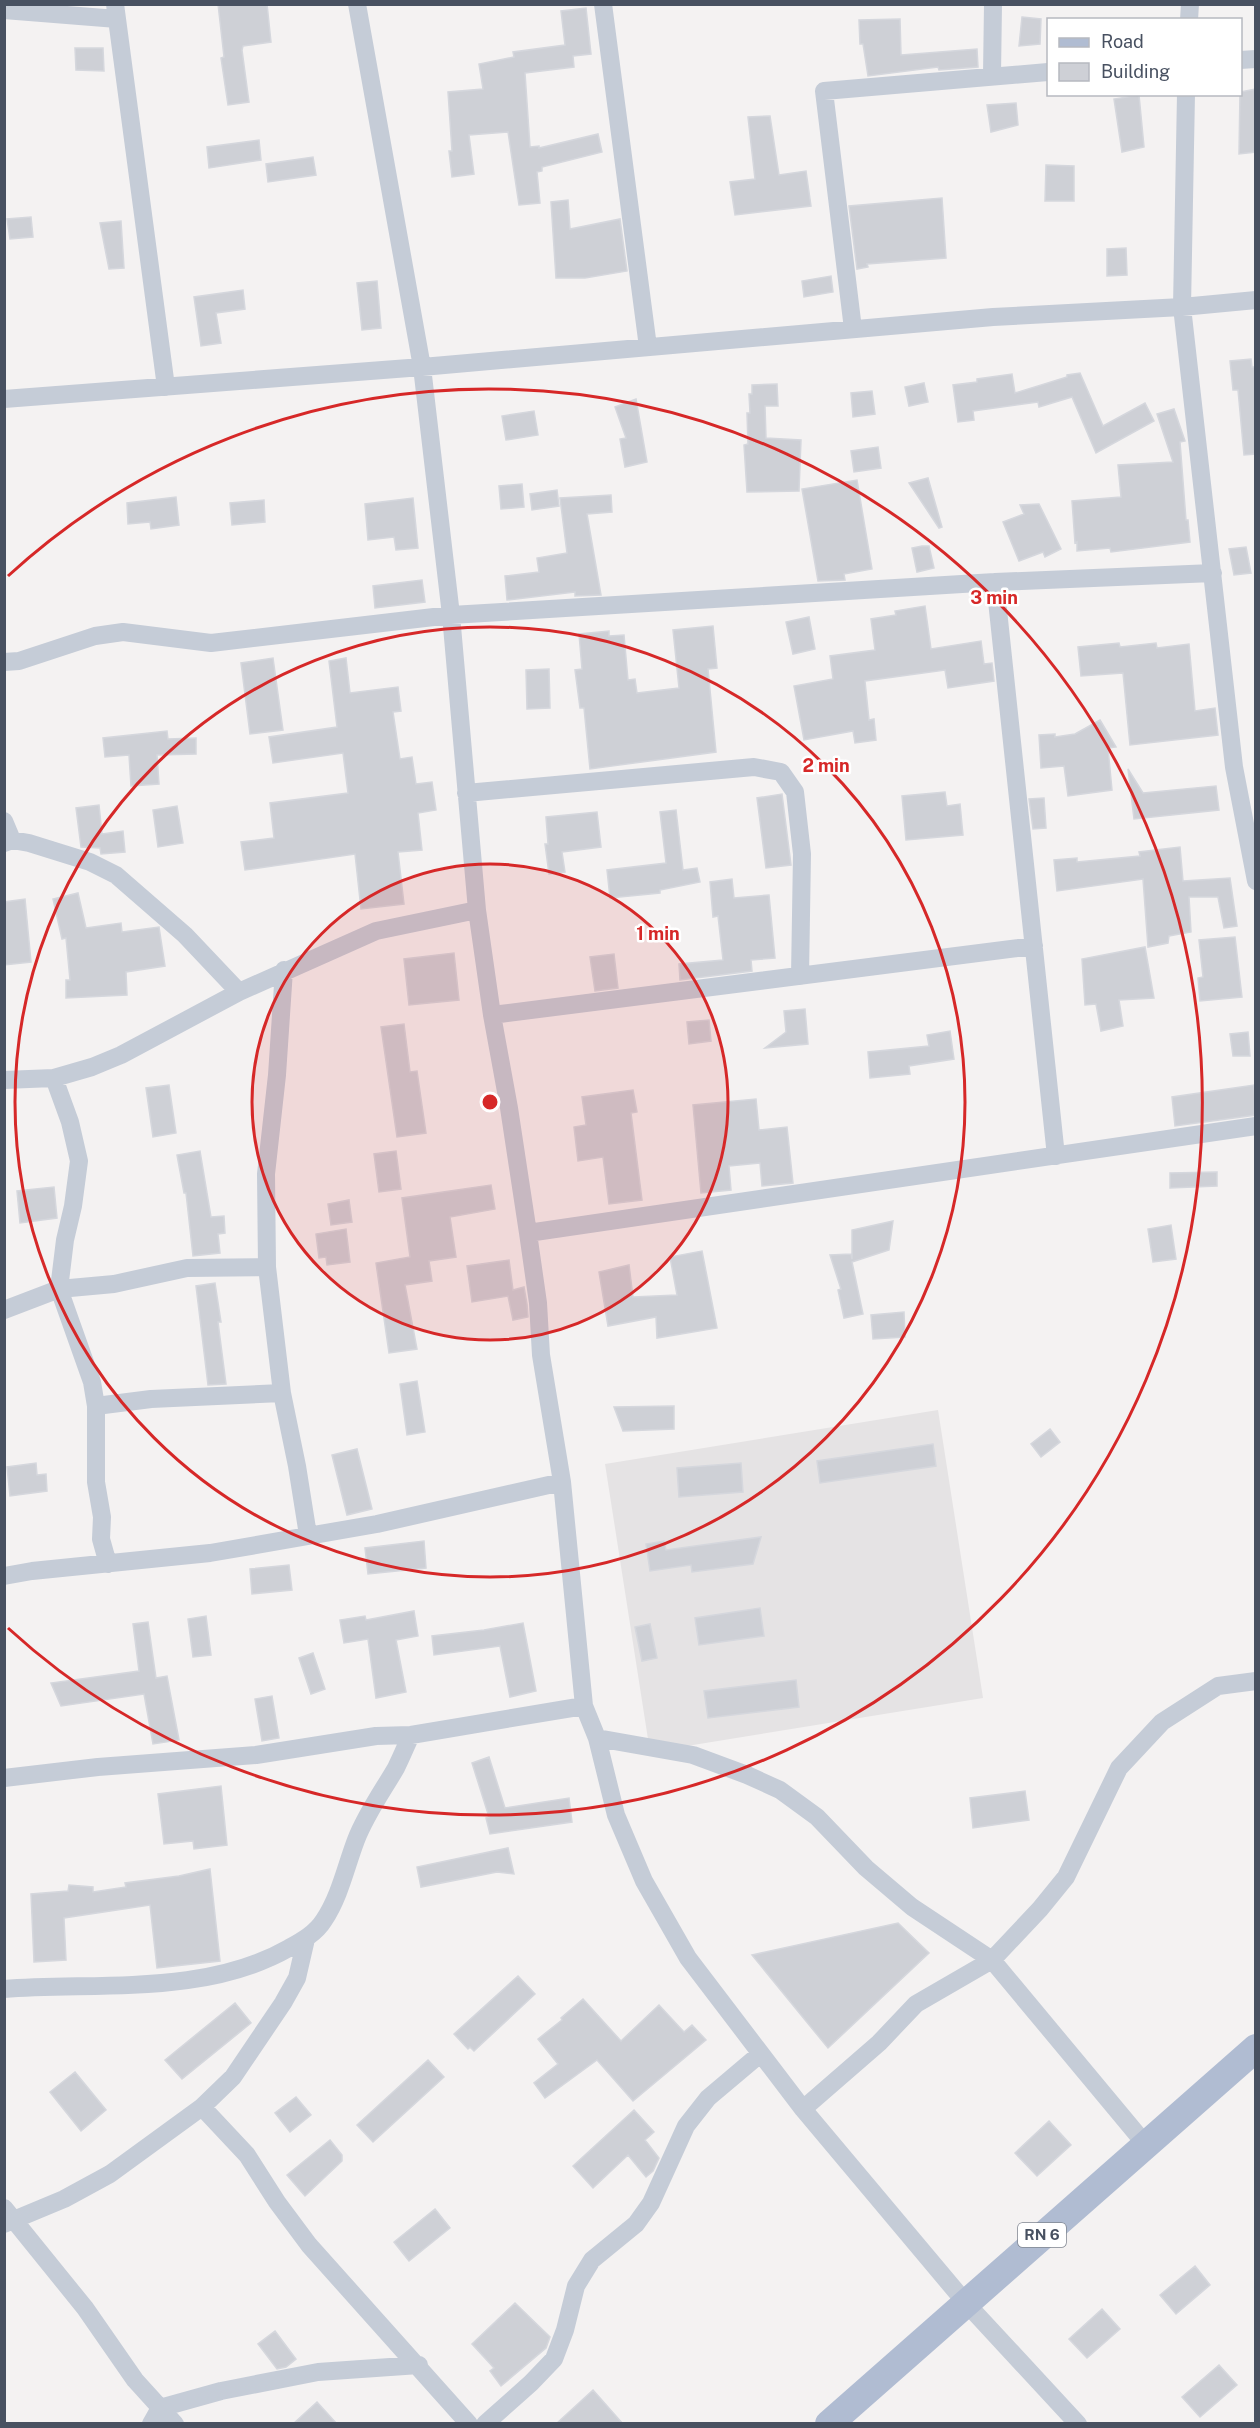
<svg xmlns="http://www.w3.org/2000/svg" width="1260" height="2428" font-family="'Public Sans',sans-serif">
	<rect width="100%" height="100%" fill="#f4f2f2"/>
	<!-- education -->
	<path fill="#e5e3e4" d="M938 1410 983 1698 650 1752 605 1464Z"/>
	<!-- building -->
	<path fill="#ced0d6" stroke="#d5d7dd" stroke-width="1.5" d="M218 4H267L271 42 243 46 242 50 249 102 228 105 221 58 224 57Z
		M586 8 591 54 573 56 574 67 525 73 530 147 539 146V148L598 134 602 152 542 167V171L537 172 540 203 519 205 508 132 469 135 474 174 452 177 449 151H452L448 92 483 89 479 64 514 57 513 52 565 45 561 11Z
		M1022 17 1041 19 1040 44 1019 46Z
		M900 19 901 55 977 49 978 67 939 70 938 67 868 76 863 44H860L859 20Z
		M75 48H103L104 71 76 70Z
		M1256 89V152L1239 154 1240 92Z
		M1139 95 1144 147 1122 152 1114 99Z
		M1016 103 1018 125 991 132 987 105Z
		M770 116 779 175 806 171 811 206 735 215 730 182 755 179 748 117Z
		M259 140 261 160 209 168 207 147Z
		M313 157 316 175 268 182 266 164Z
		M1046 165 1074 166V201H1045Z
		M942 198 946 258 867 264 868 267 857 269 849 206Z
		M568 200 570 229 620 219 627 271 585 278H556L551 202Z
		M31 217 33 237 10 239 7 219Z
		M121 221 124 268 109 269 100 223Z
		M1126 248 1127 275 1107 276V249Z
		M831 276 833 292 804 297 802 281Z
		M377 281 381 328 362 330 357 283Z
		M243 290 245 309 216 313 221 343 201 346 194 297Z
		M1251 359 1252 367H1256V454L1244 455 1238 390H1233L1230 361Z
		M1080 373 1103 426 1145 403 1154 421 1096 453 1072 397 1039 407 1038 402 973 411 974 420 958 422 953 385 977 382V379L1012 374 1015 393 1067 377V375Z
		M924 383 928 402 909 406 905 387Z
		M777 384 778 406H765L766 438 801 440 799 491 747 492 744 445 748 444 747 413H750L749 394H752V385Z
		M872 391 875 414 853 417 851 393Z
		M636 399 647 462 625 467 620 439 626 438 615 407Z
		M1174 409 1185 441 1180 442 1186 520H1188L1190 542 1111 552 1110 548 1077 551V542L1075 543 1072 501 1121 497 1118 465 1173 462 1157 414Z
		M534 411 538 435 506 440 502 416Z
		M878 447 881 468 854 472 851 451Z
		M928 478 942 527 939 528 909 483Z
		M857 480 872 569 844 574 845 580 818 581 802 489Z
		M522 484 524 507 501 509 499 486Z
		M557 490 559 506 532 510 530 494Z
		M611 495 612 512 587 514 601 595 575 596V592L507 600 505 576 539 572 537 558 567 553 560 498Z
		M176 497 179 525 151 529 150 522 128 524 127 503Z
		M413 498 418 548 396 550 394 537 368 540 365 504Z
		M264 500 265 522 232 525 230 503Z
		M1039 504 1061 549 1045 557 1043 552 1019 561 1003 522 1024 514 1020 505Z
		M922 546H929L934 568 917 572 912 548Z
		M1246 547 1251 573 1234 575 1229 549Z
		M422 580 425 602 375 608 373 586Z
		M925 606 931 649 981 641 984 664 992 663 994 681 948 688 945 670 865 681 869 720 874 719 876 740 855 743 853 731 804 740 794 686 833 679 830 656 875 650 871 619 896 615 895 611Z
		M809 617 815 649 793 654 786 622Z
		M713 626 717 668 708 669 716 752 590 769 584 708H580L575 670 582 669 579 634 609 631V636L624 635 628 680 635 679 637 693 679 688 673 630Z
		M1119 643 1120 647 1156 643 1157 648 1189 644 1195 711 1215 708 1218 735 1130 745 1123 673 1081 676 1078 647Z
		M273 658 283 730 250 734 241 663Z
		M346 658 350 693 398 687 401 711 393 712 400 759 412 757 416 784 432 782 436 810 418 813 422 850 398 852 404 904 361 909 355 854 245 870 241 842 274 838 270 803 348 793 343 753 273 763 269 737 337 727 329 661Z
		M549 669 550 708 527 709 526 670Z
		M1100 720 1116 747 1108 748 1112 790 1068 796 1064 766 1041 768 1039 735 1055 734V737L1075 734Z
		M167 731 168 739 196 738V754L157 755 159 784 131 786 129 755 105 757 103 738Z
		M1128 769 1143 793 1216 786 1219 810 1134 819Z
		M945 792 947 806 960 804 963 835 906 840 902 796Z
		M782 794 791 865 766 868 757 798Z
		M1044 798 1046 828 1033 829 1029 799Z
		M99 805 102 834 123 831 125 852 101 854 100 848 81 847 76 808Z
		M177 806 183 843 158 847 153 810Z
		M676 810 683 870 697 868 700 882 660 890V893L610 898 607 870 666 863 660 812Z
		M597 812 601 847 562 852 565 872 549 874 545 844H548L546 817Z
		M1180 847 1183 881 1230 878 1237 926 1224 928 1218 897H1189L1191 932 1169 936 1168 943 1148 947 1143 879 1057 891 1054 860 1077 858V862L1140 856 1139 852Z
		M732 879 734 898 769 895 775 958 751 960 752 971 680 980 679 964 723 960 718 916 713 917 710 882Z
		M78 893 86 928 121 923 122 932 159 927 165 966 126 972 127 995 66 998V980H70L66 938 62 939 53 899Z
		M25 899 31 962 4 965V902Z
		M1235 937 1242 997 1200 1001 1198 978 1203 977 1199 940Z
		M1145 947 1154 998 1119 1000 1123 1026 1101 1031 1096 1004 1085 1005 1082 959Z
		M454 953 459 1000 409 1005 404 959Z
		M614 954 618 988 595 991 590 957Z
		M805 1009 808 1044 765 1048 786 1032 784 1011Z
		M709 1020 711 1041 689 1044 687 1022Z
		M404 1024 410 1072 417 1071 426 1133 397 1137 381 1027Z
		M950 1031 954 1059 909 1066 910 1074 870 1078 868 1052 929 1046 927 1035Z
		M1248 1032 1250 1056H1233L1230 1034Z
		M169 1085 176 1133 153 1137 146 1088Z
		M1254 1085 1256 1115 1175 1126 1172 1097Z
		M633 1090 637 1112 631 1113 642 1200 609 1204 603 1157 578 1161 574 1127 586 1125 582 1097Z
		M756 1099 759 1130 787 1127 793 1183 762 1186 760 1163 729 1166 731 1190 701 1193 693 1105Z
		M200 1151 211 1217 224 1216 225 1233 218 1234 220 1253 193 1256 186 1193H184L177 1155Z
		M396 1151 401 1189 379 1192 374 1154Z
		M1217 1172V1186L1170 1188V1173Z
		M491 1185 495 1209 450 1217 456 1257 429 1261 432 1281 405 1285 417 1349 389 1353 376 1263 410 1257 402 1198Z
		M54 1187 57 1218 20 1223 17 1191Z
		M349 1200 352 1222 331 1225 328 1204Z
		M893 1221 889 1250 852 1262 863 1314 844 1318 838 1290 841 1289 830 1255 851 1254 852 1259V1230Z
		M1171 1225 1176 1259 1153 1262 1148 1229Z
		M346 1229 350 1262 327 1265 326 1257 319 1258 316 1234Z
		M702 1251 717 1328 657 1338 656 1317 608 1326 599 1272 629 1265 633 1297 677 1295 670 1257Z
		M509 1260 513 1290 524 1287 527 1304 528 1317 513 1320 508 1296 472 1302 467 1266Z
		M215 1283 221 1322H218L226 1384 208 1385 196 1286Z
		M904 1312 905 1337 873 1339 871 1315Z
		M417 1381 425 1432 407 1435 400 1384Z
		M674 1406V1429L623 1431 614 1407Z
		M1050 1429 1060 1442 1041 1457 1031 1444Z
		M933 1444 936 1466 820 1483 817 1461Z
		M357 1449 372 1509 347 1515 332 1455Z
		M36 1463 37 1475 46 1474 47 1491 10 1496 7 1467Z
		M741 1463 743 1492 679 1497 677 1468Z
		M761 1537 753 1564 692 1572 691 1565 650 1571 646 1544 664 1541 666 1550Z
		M424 1541 426 1568 368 1574 365 1548Z
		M289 1565 292 1590 252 1594 250 1569Z
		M760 1608 764 1636 699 1645 695 1618Z
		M414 1611 418 1636 396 1640 406 1692 376 1698 368 1639 344 1643 340 1620 365 1616 366 1620Z
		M206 1616 211 1655 193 1657 188 1619Z
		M148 1622 156 1678 167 1676 179 1740 153 1744 144 1694 61 1706 51 1683 139 1671 133 1624Z
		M523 1623 536 1691 510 1697 500 1646 434 1655 432 1636 484 1630Z
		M650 1624 657 1658 642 1661 635 1627Z
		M313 1653 325 1689 311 1694 299 1658Z
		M796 1680 799 1707 708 1718 704 1691Z
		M272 1696 279 1738 262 1741 255 1699Z
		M489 1757 505 1808 569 1798 572 1822 490 1834 486 1818 489 1817 472 1763Z
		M221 1786 227 1845 194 1849 193 1841 164 1844 158 1794Z
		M1025 1791 1029 1820 973 1828 970 1798Z
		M508 1848 514 1874 497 1872 421 1887 417 1867Z
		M210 1869 220 1961 157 1968 150 1905 64 1918 66 1960 34 1962 31 1894 68 1891 69 1885 93 1887V1892L126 1887 125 1883 179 1876Z
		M898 1923 929 1953 828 2048 752 1955Z
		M518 1976 535 1994 474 2051 470 2047 468 2049 454 2034Z
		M583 1999 621 2041 659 2005 684 2032 692 2025 706 2040 633 2101 597 2060 545 2098 534 2083 558 2064 538 2039 562 2020 561 2018Z
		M235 2003 251 2023 182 2079 165 2060Z
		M428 2060 444 2077 373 2142 357 2125Z
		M75 2072 106 2110 81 2131 50 2092Z
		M296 2097 311 2115 290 2132 275 2113Z
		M634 2110 654 2132 645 2140 659 2158 653 2171 646 2177 628 2155 593 2188 573 2166Z
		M1049 2121 1071 2145 1037 2176 1015 2153Z
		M330 2140 342 2155V2161L305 2196 287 2175Z
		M435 2209 450 2228 409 2261 394 2242Z
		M1195 2266 1210 2285 1176 2314 1160 2295Z
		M515 2303 550 2337 546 2348 501 2386 490 2371 494 2368 472 2344Z
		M1102 2309 1120 2329 1087 2358 1069 2339Z
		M275 2331 296 2359 286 2367 277 2369 258 2344Z
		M1219 2365 1237 2385 1200 2417 1182 2397Z
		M593 2390 623 2424H556Z
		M317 2402 337 2424H293Z"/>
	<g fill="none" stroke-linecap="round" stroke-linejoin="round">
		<!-- street -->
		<path stroke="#c5ccd7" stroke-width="18" d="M115 4 166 387
			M357 4 422 367 451 615 477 910 492 1015 509 1108 528 1233 538 1303 541 1355 562 1482 584 1706 597 1738 616 1815 644 1881 688 1958 803 2109 965 2302 1078 2424
			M603 4 648 347
			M4 10 117 19
			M1189 20 1190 4
			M1240 60 1256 59
			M992 75 993 4
			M1186 94 1182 307 1234 767 1256 881
			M853 329 824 91 1048 72
			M4 399 422 367 993 317 1182 307 1256 300
			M995 582 1056 1156
			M4 662 19 661 95 636 123 632 211 643 451 615 995 582 1213 573
			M466 793 754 767 781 772 795 792 802 854 800 976
			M4 821 12 840
			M4 843 12 840 29 843 90 862 116 875 185 935 239 992
			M284 970 277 1075 266 1174 267 1267 282 1393 297 1466 308 1535
			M492 1015 1034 946
			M54 1078 70 1122 79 1161 73 1206 65 1240 59 1289 92 1382 96 1406V1482L102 1517 101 1539 108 1564
			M4 1080 54 1078 92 1067 121 1055 239 992 376 931 477 910
			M528 1233 1256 1126
			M4 1310 59 1289 114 1284 187 1268 267 1267
			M96 1406 151 1399 282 1393
			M4 1576 32 1571 210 1553 377 1524 562 1482
			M597 1738 693 1755 747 1775 780 1790 817 1817 866 1868 912 1907 992 1960 1146 2145
			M4 1778 98 1767 256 1755 376 1736 411 1735 584 1706
			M4 1989C98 1982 205 1996 289 1948 302 1941 316 1933 324 1920 340 1896 346 1866 356 1840 366 1814 382 1792 396 1768 401 1758 406 1746 411 1735
			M202 2107 247 2155 277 2202 309 2245 469 2424
			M803 2109 879 2043 916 2004 992 1960 1040 1909 1066 1877 1119 1768 1162 1722 1218 1686 1256 1681
			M4 2208 85 2308 135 2380 175 2424
			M4 2224 64 2199 110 2174 202 2107 233 2077 283 2003 297 1978 306 1939
			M151 2424 160 2408 221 2391 318 2372 419 2365
			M485 2424 531 2383 554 2359 565 2330 576 2286 592 2260 636 2224 651 2203 686 2126 708 2098 760 2054"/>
		<!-- primary -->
		<path stroke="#b0bcd2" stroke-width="28" d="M829 2424 1256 2048"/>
	</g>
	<!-- distance rings -->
	<circle cx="490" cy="1102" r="238" fill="#d62828" fill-opacity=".12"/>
	<g fill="none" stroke="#d62828" stroke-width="3">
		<circle cx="490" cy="1102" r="238"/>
		<circle cx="490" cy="1102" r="475"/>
		<path d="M8 576A713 713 0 1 1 8 1628"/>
	</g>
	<g text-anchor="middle" stroke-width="5" stroke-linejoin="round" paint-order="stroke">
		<!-- shield labels -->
		<rect fill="#fff" stroke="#7f8590" stroke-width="1.5" x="1018" y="2223" width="48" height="24" rx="4.5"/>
		<g font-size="15" font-weight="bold" fill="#485161">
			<text x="1042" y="2240">RN 6</text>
		</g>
	</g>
	<circle cx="490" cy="1102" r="9" fill="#d62828" stroke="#fff" stroke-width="3"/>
	<g font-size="18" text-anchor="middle" font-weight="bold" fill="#d62828" stroke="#fff" stroke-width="5" stroke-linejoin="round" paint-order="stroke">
		<text x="994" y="604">3 min</text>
		<text x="826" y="772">2 min</text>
		<text x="658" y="940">1 min</text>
	</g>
	<!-- border -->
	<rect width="1260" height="2428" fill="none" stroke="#485161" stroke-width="12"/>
	<!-- legend -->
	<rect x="1047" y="18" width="195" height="78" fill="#ffffff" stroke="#b6b9c0" stroke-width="1.5"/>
	<rect x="1059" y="38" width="30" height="9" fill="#b0bcd2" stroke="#b6b9c0" stroke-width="1.5"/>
	<text x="1101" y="48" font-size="18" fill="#485161">Road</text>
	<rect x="1059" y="63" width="30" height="18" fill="#ced0d6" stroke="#b6b9c0" stroke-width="1.5"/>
	<text x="1101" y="78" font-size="18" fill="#485161">Building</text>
</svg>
